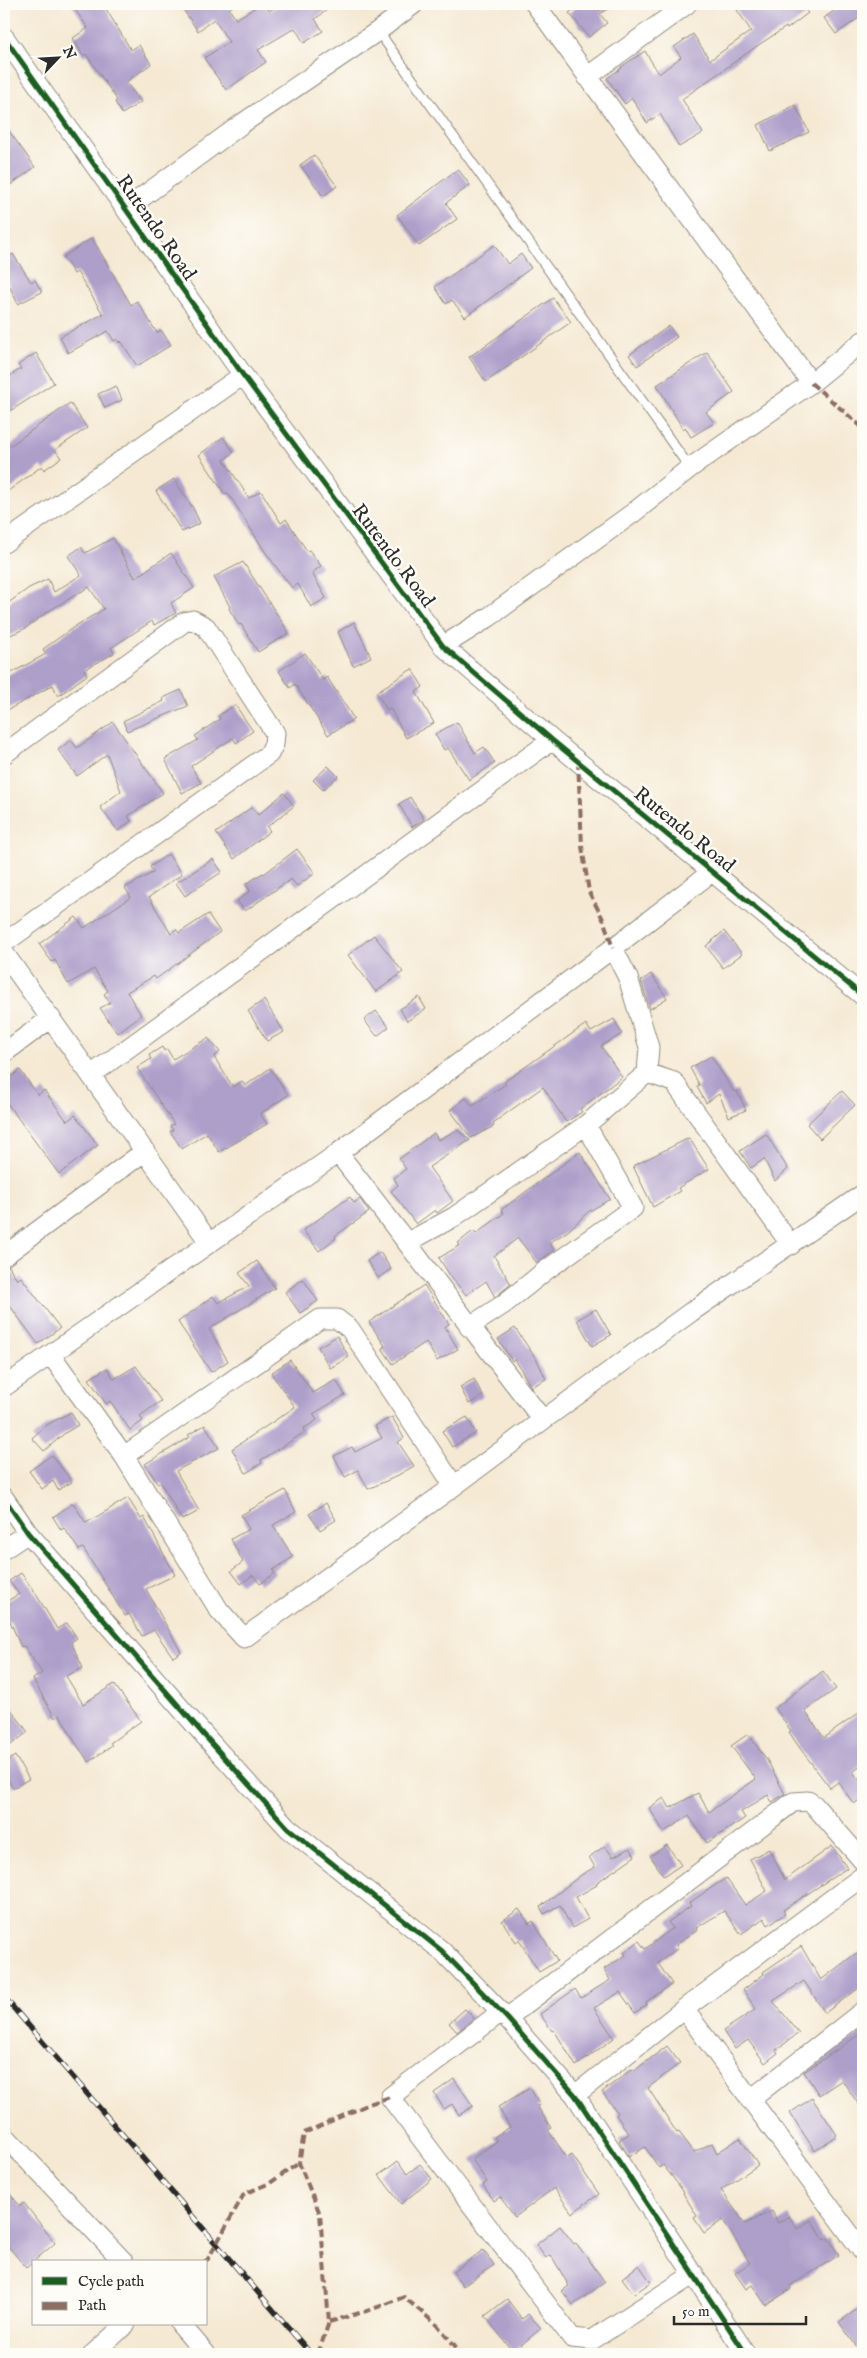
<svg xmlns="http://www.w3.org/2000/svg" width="867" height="2358" font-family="'IM FELL English',serif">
	<rect width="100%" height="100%" fill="#fdfcf7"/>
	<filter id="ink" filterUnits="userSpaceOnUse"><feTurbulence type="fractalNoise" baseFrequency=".02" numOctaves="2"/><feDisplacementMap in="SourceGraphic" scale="10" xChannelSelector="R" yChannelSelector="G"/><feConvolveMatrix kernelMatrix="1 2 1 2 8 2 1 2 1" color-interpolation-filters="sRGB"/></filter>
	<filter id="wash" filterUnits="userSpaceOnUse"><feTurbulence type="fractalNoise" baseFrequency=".0096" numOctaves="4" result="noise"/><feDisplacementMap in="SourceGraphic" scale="20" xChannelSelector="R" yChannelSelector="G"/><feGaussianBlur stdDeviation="1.12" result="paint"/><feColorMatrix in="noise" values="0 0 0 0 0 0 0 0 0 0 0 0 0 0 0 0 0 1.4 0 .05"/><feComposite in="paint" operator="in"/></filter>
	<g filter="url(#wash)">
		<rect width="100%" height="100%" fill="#f5e9d3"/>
		<g id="blocks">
			<!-- building -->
			<path fill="#ad9fca" d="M71 4H103L131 50 139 45 151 64 126 82 141 102 122 114 115 102 117 100 86 54 83 56 73 38 88 28Z
				M179 4H236L229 9 236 19 261 4H265L269 11 281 4H335L315 19 323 31 304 43 295 28 258 50 266 62 226 90 204 58 229 42 214 19 198 31Z
				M581 4H616L600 14 607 23 589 37 569 13Z
				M746 4H800L808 13 787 29 786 27 760 44 682 99 703 133 679 147 660 114 647 123 632 98 625 104 607 78 622 68 621 67 645 51 659 74 681 57 674 47 693 34 710 60 751 31 737 10Z
				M844 4H855L863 15 836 34 824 18Z
				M795 105 809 132 770 151 758 125Z
				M4 124 35 167 9 186 4 178Z
				M314 155 337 186 323 196 300 165Z
				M458 169 470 185 446 203 457 219 419 246 397 215Z
				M92 238 131 305 137 301 157 333 161 330 171 345 137 366 121 341 119 343 117 339 114 341 108 331 68 353 60 337 103 314 77 272 74 274 63 257Z
				M494 245 508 264 521 254 531 268 465 317 452 300 446 304 435 287Z
				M13 254 31 282 35 280 42 292 18 304 4 274V260Z
				M553 298 571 322 486 382 469 357Z
				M669 326 677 337 637 366 629 355Z
				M707 352 734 392 706 412 714 423 691 437 685 427 683 429 657 385Z
				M36 353 54 383 4 415V379L21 369 18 365Z
				M116 386 122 400 105 408 98 394Z
				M70 403 87 428 55 450 61 458 44 470 42 466 4 494V450Z
				M223 437 234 452 224 460 249 498 261 491 281 523 286 519 307 551 309 550 321 566 312 573 326 598 311 607 298 584 292 588 266 553 228 493 225 494 199 455Z
				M174 479 193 508 200 523 182 532 156 491Z
				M113 538 135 578 171 553 194 588 171 603 176 613 154 625 152 621 111 648 114 653 84 670 87 675 58 696 53 685 4 712V677L46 654 43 649 77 625 104 609 89 587 47 612 26 628 4 638V606L29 588 48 579 54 592 81 575 68 556 81 547 85 553Z
				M243 562 289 633 258 652 241 624 239 625 229 609 230 607 214 577Z
				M354 622 371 657 353 666 338 632Z
				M305 653 323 680 327 677 354 719 328 735 295 684 290 688 279 671Z
				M412 669 423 687 416 692 434 723 406 738 390 708 387 710 376 692Z
				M181 690 188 706 127 731 123 721 164 701 163 698Z
				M235 705 253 731 236 743 233 738 191 766 201 783 182 793 165 759 198 740 195 736 220 719 218 716Z
				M113 722 163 793 128 816 131 821 118 831 100 807 121 791 107 754 77 776 58 750 71 740 77 748Z
				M457 722 475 753 484 747 495 763 469 780 448 748 444 750 435 734Z
				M328 766 338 776 323 790 313 780Z
				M284 793 294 806 267 827 270 831 234 859 216 833 252 807 258 815Z
				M410 797 424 819 412 827 399 804Z
				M297 849 315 873 297 886 291 879 245 911 237 901 250 891 246 884 263 873 264 874Z
				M168 854 182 874 149 897 171 934 176 929 179 933 208 914 220 932 156 979 154 976 127 992 141 1015 117 1033 100 1008 110 1003 104 994 108 991 94 969 68 984 55 960 52 962 39 944 76 917 84 928 131 897 125 888 154 872 150 867Z
				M213 859 222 872 185 896 176 883Z
				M724 931 742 954 723 968 706 946Z
				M374 935 403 972 376 992 348 955Z
				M651 974 667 998 650 1009 641 981Z
				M419 997 426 1009 407 1021 400 1009Z
				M264 1000 284 1032 267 1041 248 1011Z
				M376 1011 389 1027 377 1036 364 1020Z
				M614 1019 622 1034 601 1046 622 1077 580 1109 582 1112 566 1122 543 1087 493 1123 494 1126 471 1138 450 1110 466 1098 472 1106 506 1084 504 1082 586 1024 591 1032Z
				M208 1038 220 1052 214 1057 233 1087 242 1081 245 1086 270 1068 288 1095 260 1114 267 1124 219 1152 207 1133 182 1149 170 1131 173 1130 170 1126 174 1124 137 1068 151 1059 149 1055 162 1047 164 1051 167 1049 173 1059Z
				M711 1056 734 1092 737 1091 746 1110 729 1117 719 1094 706 1103 697 1087 700 1086 690 1068Z
				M20 1070 38 1095 44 1090 67 1121 75 1115 98 1145 59 1174 4 1099V1082Z
				M842 1091 855 1105 820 1139 807 1124Z
				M457 1130 470 1140 429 1167 453 1201 437 1213 435 1210 416 1224 391 1191 398 1185 394 1178 406 1169 399 1159 434 1133 438 1140Z
				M766 1134 788 1169 775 1181 764 1159 751 1168 740 1151Z
				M689 1138 709 1169 678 1188 680 1191 653 1207 633 1166Z
				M580 1152 610 1199 588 1212 568 1231 549 1243 554 1250 537 1263 518 1238 494 1256 511 1284 495 1297 486 1281 466 1295 451 1277 439 1258 460 1245 458 1243 473 1231 476 1234 504 1213 501 1210Z
				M350 1197 354 1203 360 1199 369 1212 335 1236 336 1238 319 1251 303 1230Z
				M380 1252 391 1269 378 1278 367 1261Z
				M257 1261 275 1288 209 1329 228 1361 211 1372 178 1322 213 1296 218 1303 249 1286 239 1273Z
				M9 1266 17 1280 21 1277 60 1328 38 1344 4 1298V1267Z
				M303 1279 318 1301 300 1313 285 1292Z
				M424 1285 449 1324 445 1327 458 1349 437 1361 426 1342 393 1364 382 1348 385 1346 369 1322Z
				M596 1309 611 1335 592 1346 577 1320Z
				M515 1328 537 1360 546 1379 531 1387 515 1359 512 1361 498 1339Z
				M337 1336 349 1357 330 1368 318 1347Z
				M290 1360 313 1393 336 1380 345 1395 313 1414 317 1420 303 1429 305 1432 261 1460 262 1463 246 1473 232 1449 295 1407 271 1373Z
				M136 1366 161 1401 140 1416 143 1421 130 1430 110 1401 106 1404 89 1379 107 1368 114 1379Z
				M474 1379 483 1396 469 1404 460 1387Z
				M71 1412 78 1425 65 1433 44 1451 32 1438 45 1426Z
				M392 1417 404 1438 398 1442 414 1466 393 1478 368 1489 358 1470 345 1477 334 1456 352 1447 355 1452 382 1438 375 1426Z
				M467 1417 476 1433 452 1447 442 1431Z
				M205 1425 219 1448 176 1471 199 1511 182 1520 161 1483 158 1484 145 1464 190 1437 188 1435Z
				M52 1455 72 1482 58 1490 53 1481 42 1489 29 1471Z
				M285 1490 296 1512 273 1525 293 1557 273 1570 275 1573 260 1584 253 1575 241 1584 231 1571 243 1562 231 1539 249 1529 241 1515Z
				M128 1498 141 1519 144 1517 175 1575 146 1589 181 1652 173 1657 154 1630 142 1636 129 1614 125 1616 83 1548 79 1550 64 1528 61 1530 53 1517 73 1503 86 1523Z
				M326 1503 336 1520 320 1530 309 1514Z
				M21 1573 36 1594 57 1629 67 1623 77 1638 71 1642 83 1668 66 1676 83 1704 114 1684 141 1721 110 1743 112 1745 89 1762 75 1742 60 1715 55 1718 33 1679 42 1673 24 1646 21 1647 10 1621 4 1625V1603L19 1594 9 1581Z
				M823 1671 836 1689 805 1711 824 1738 863 1710V1764L853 1772 863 1785V1797L854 1804 838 1782 830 1788 799 1747 789 1732 791 1731 775 1708Z
				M4 1700 28 1732 4 1750Z
				M748 1734 767 1760 785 1794 772 1802 768 1795 741 1812 745 1818 707 1843 689 1816 664 1832 649 1808 664 1798 670 1808 698 1793 709 1812 756 1779 731 1746Z
				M15 1756 29 1779 13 1788 4 1773V1763Z
				M667 1845 681 1865 664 1876 650 1856Z
				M605 1846 613 1857 630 1848 635 1856 596 1883 597 1885 576 1897 588 1919 572 1928 560 1905 544 1914 540 1907 581 1875 595 1867 589 1857Z
				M832 1846 847 1868 783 1910 785 1914 768 1925 764 1918 741 1934 724 1911 696 1928 697 1930 676 1945 678 1948 658 1963 672 1984 646 2002 647 2004 635 2013 620 1992 594 2008 614 2038 576 2066 554 2030 552 2031 540 2014 575 1989 581 1998 610 1980 604 1969 626 1955 624 1953 639 1941 645 1949 673 1928 668 1922 691 1906 689 1903 726 1878 745 1905 767 1891 750 1859 769 1849 785 1880Z
				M519 1909 529 1924 533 1921 557 1961 539 1972 519 1940 516 1942 502 1921Z
				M801 1946 821 1980 855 1954 863 1951V1985L825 2013 804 1981 773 2001 799 2033 776 2050 778 2053 765 2063 748 2040 735 2049 723 2031 756 2009 743 1990 764 1974 763 1972Z
				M465 2009 474 2018 457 2032 449 2023Z
				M863 2032V2111L842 2080 819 2095 804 2072Z
				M667 2046 680 2063 648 2088 677 2133 679 2132 694 2152 712 2143 717 2153 740 2138 758 2165 721 2190 745 2224 772 2211 778 2223 789 2216 797 2229 811 2220 824 2240 828 2238 839 2255 790 2286 791 2289 766 2305 752 2285 746 2289 735 2273 750 2263 723 2220 704 2233 694 2218 697 2216 683 2193 684 2192 663 2165 659 2168 645 2147 629 2157 619 2140 629 2134 616 2115 618 2113 602 2092 632 2069 634 2071Z
				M454 2079 473 2106 459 2115 452 2104 444 2109 434 2093Z
				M530 2088 540 2105 537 2106 551 2128 548 2130 567 2158 572 2155 599 2194 572 2213 554 2188 515 2217 500 2197 494 2201 483 2185 487 2182 472 2159 497 2141 494 2137 510 2127 498 2107Z
				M812 2098 837 2135 815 2151 790 2113Z
				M398 2161 407 2174 420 2164 432 2179 401 2204 379 2175Z
				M4 2187 20 2206 24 2203 55 2243 26 2268 4 2241Z
				M560 2226 574 2244 576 2243 605 2282 573 2305 562 2291 569 2286 551 2255 546 2258 536 2245Z
				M483 2250 494 2265 463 2286 453 2272Z
				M639 2265 651 2282 634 2294 622 2278Z
				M507 2299 522 2319 528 2314 541 2328 513 2352 485 2316Z
				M863 2305V2354H862L839 2322Z"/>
		</g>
	</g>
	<g filter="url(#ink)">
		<use href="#blocks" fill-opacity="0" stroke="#908a7f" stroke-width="1"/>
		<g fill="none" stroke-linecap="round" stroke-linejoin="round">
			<!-- service casing -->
			<g stroke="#908a7f" stroke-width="11">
				<path id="service" d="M378 31 690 468"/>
			</g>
			<!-- minor casing -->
			<g stroke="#908a7f" stroke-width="21">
				<path id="minor" d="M535 4 811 383
					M4 37 243 375 443 646 552 740 863 996
					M587 77 687 4
					M126 209 243 123 378 31 414 4
					M4 543 243 375
					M443 646 489 617 633 513 690 468 811 383 863 341
					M4 754 184 622 193 620 206 627 275 733 274 744 269 754 4 943
					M4 953 209 1242
					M4 1053 51 1018
					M647 1073 674 1082 791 1245
					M91 1075 552 740
					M408 1242 454 1217 586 1125
					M4 1256 145 1151
					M469 1327 504 1304 545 1271 633 1208 586 1125 647 1073 649 1047 628 978 613 948
					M51 1355 124 1456 219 1610 244 1638 454 1486
					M4 1387 338 1153 613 948 713 871
					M543 1420 691 1312 863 1194
					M124 1456 320 1319H337L350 1329 454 1486 543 1420C473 1332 407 1241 338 1153
					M4 1498 28 1533 204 1735 288 1828 442 1951 507 2018 575 2095 746 2354
					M4 1549 28 1533
					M684 2009 863 2252
					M501 2012 390 2097 572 2338 592 2340 694 2274
					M507 2018 793 1802 808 1801 814 1805 863 1861
					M575 2095 684 2009 863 1876
					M750 2100 863 2011
					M4 2135 124 2262
					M180 2324 206 2354
					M93 2354 126 2324"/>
			</g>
			<!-- service -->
			<use href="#service" stroke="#fff" stroke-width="9"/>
			<!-- minor -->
			<use href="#minor" stroke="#fff" stroke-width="19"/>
			<!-- rail casing -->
			<g stroke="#2b2b2b" stroke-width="5.5">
				<path id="rail" d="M4 1997 311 2354"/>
			</g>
			<!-- rail -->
			<use href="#rail" stroke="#fdfcf7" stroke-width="4" stroke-dasharray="11" stroke-linecap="butt"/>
			<!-- quiet -->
			<path stroke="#8d6e63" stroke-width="4" stroke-dasharray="8 4" stroke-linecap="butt" d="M811 383 863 428
				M578 761 582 846 589 892 603 919 613 948
				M204 2262 208 2259 244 2194 270 2183 299 2163
				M329 2322 370 2310 404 2297 438 2326 462 2354
				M318 2354 329 2322 320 2214 299 2163 304 2133 369 2104 390 2097"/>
			<!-- cycleway casing -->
			<g stroke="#fdfcf7" stroke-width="8">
				<path id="cycleway" d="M4 37 243 375 443 646 552 740 863 996
					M4 1498 28 1533 204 1735 288 1828 442 1951 507 2018 575 2095 746 2354"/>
			</g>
			<!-- cycleway -->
			<use href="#cycleway" stroke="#1b5e20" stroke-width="5"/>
		</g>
	</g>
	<g text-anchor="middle" stroke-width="5" stroke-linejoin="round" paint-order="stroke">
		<!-- street labels -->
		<g font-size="20" fill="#2b2b2b" stroke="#fdfcf7">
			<text transform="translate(157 227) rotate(55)" y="7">Rutendo Road</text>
			<text transform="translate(394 555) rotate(53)" y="7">Rutendo Road</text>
			<text transform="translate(685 829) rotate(39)" y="7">Rutendo Road</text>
		</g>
	</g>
	<!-- margin -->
	<rect width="867" height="2358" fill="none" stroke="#fdfcf7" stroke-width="20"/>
	<!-- legend -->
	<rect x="32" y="2260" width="175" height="65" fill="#fdfcf7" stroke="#a9a8a5"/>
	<rect x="42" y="2277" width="25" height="8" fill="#1b5e20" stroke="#a9a8a5"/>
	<text x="78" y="2286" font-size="15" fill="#2b2b2b">Cycle path</text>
	<rect x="42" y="2302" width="25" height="8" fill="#8d6e63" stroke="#a9a8a5"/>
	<text x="78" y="2310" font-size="15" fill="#2b2b2b">Path</text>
	<!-- north arrow -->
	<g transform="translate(58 58) rotate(65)" stroke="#fdfcf7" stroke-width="4" paint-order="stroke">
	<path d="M0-4L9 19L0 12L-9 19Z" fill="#2b2b2b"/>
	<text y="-8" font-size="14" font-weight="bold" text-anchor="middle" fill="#2b2b2b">N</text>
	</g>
	<!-- scale -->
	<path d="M674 2316v8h132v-8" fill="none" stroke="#2b2b2b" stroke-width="2.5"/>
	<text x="682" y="2316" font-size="15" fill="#2b2b2b" stroke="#fdfcf7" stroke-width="4" paint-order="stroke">50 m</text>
</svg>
